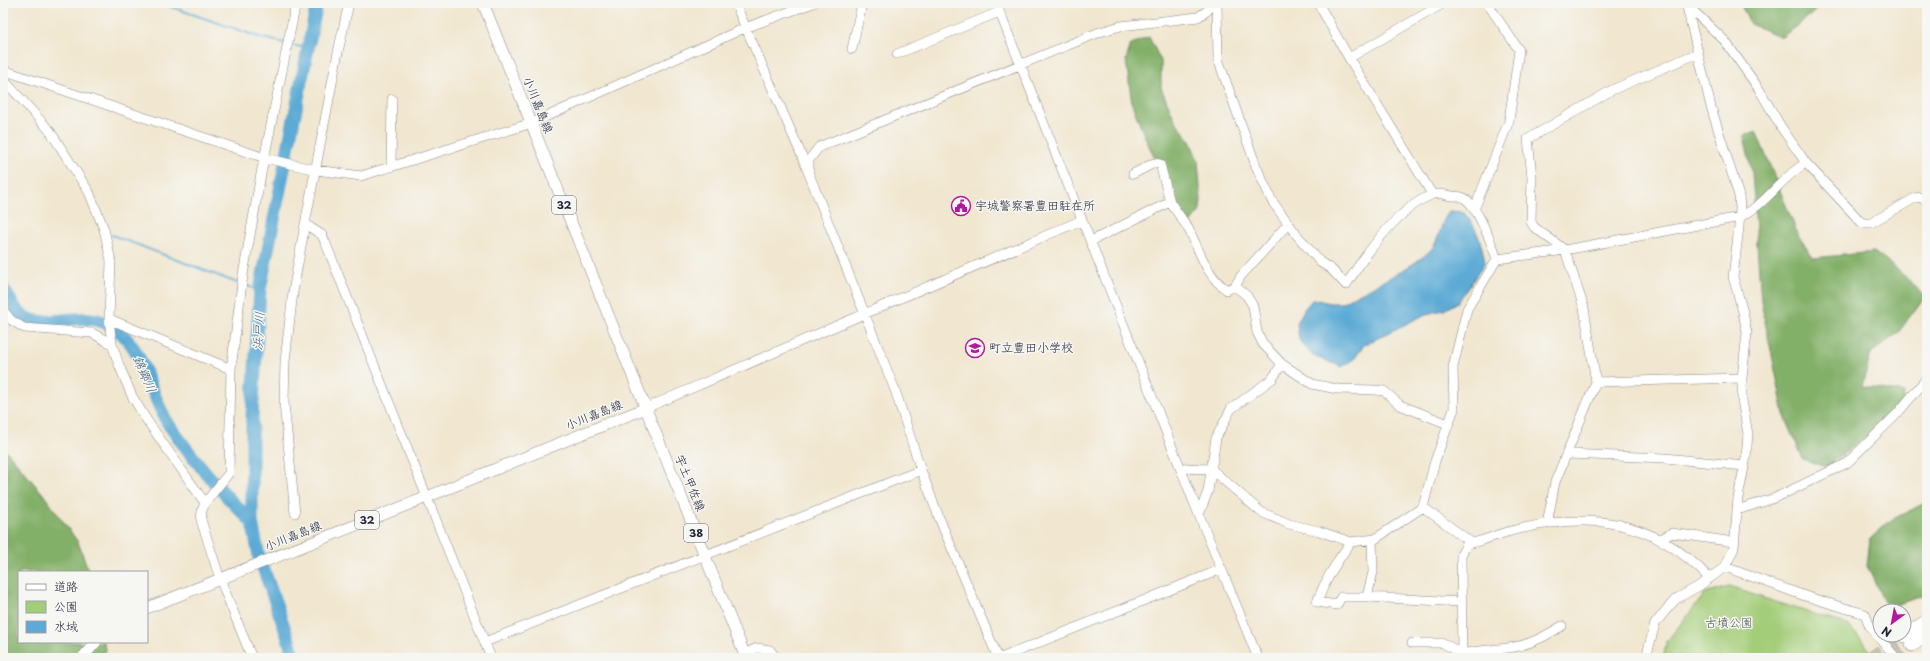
<svg xmlns="http://www.w3.org/2000/svg" width="1930" height="661" font-family="'Playpen Sans','Klee One',sans-serif">
	<rect width="100%" height="100%" fill="#f6f6f2"/>
	<filter id="ink" filterUnits="userSpaceOnUse"><feTurbulence type="fractalNoise" baseFrequency=".025" numOctaves="2"/><feDisplacementMap in="SourceGraphic" scale="8" xChannelSelector="R" yChannelSelector="G"/><feConvolveMatrix kernelMatrix="1 2 1 2 8 2 1 2 1" color-interpolation-filters="sRGB"/></filter>
	<filter id="wash" filterUnits="userSpaceOnUse"><feTurbulence type="fractalNoise" baseFrequency=".012" numOctaves="4" result="noise"/><feDisplacementMap in="SourceGraphic" scale="16" xChannelSelector="R" yChannelSelector="G"/><feGaussianBlur stdDeviation="0.9" result="paint"/><feColorMatrix in="noise" values="0 0 0 0 0 0 0 0 0 0 0 0 0 0 0 0 0 1.4 0 .05"/><feComposite in="paint" operator="in"/></filter>
	<g filter="url(#wash)">
		<rect width="100%" height="100%" fill="#f1e7d0"/>
		<!-- green -->
		<path fill="#a4cd79" stroke="#63785a" d="M1729 587 1848 625 1877 658H1663L1667 641 1705 594Z"/>
		<!-- forest -->
		<path fill="#83b069" stroke="#526952" d="M1740 3H1823L1813 13 1782 37 1750 24Z
			M1149 37 1161 61V88L1175 120 1190 141 1198 160 1201 200 1200 211 1187 227 1144 135 1132 104 1126 60 1131 44Z
			M1756 131 1798 235 1813 258 1874 252 1899 271 1925 296 1898 333 1871 353 1862 386 1904 393 1902 410 1826 467 1803 459 1784 414 1761 302 1752 172 1744 136Z
			M3 447 43 494 78 542 89 572H19V642H104L106 658H3Z
			M1927 502V594L1896 605 1884 602 1867 566 1870 539 1891 520Z"/>
		<!-- water -->
		<path fill="#5caad5" stroke="#3f6688" d="M1450 211 1463 212C1477 226 1482 244 1485 263L1458 302 1444 310 1426 314 1364 345 1355 358 1342 367 1313 356 1299 340 1297 323 1305 308 1313 299 1330 303H1341C1361 292 1423 263 1433 247 1441 235 1440 222 1450 211Z"/>
		<g fill="none" stroke-linecap="round" stroke-linejoin="round">
			<!-- stream -->
			<path stroke="#5caad5" stroke-width="2" d="M160 3 262 38 285 43
				M291 45 307 48
				M112 235 240 284
				M244 285 260 290"/>
			<!-- river -->
			<path stroke="#5caad5" stroke-width="13" d="M3 288C8 296 14 309 22 315 49 334 86 302 120 332 147 356 150 396 169 425 194 461 220 491 252 522
				M295 658 259 556 252 522V417L260 290 317 3"/>
		</g>
	</g>
	<g filter="url(#ink)">
		<g fill="none" stroke-linecap="round" stroke-linejoin="round">
			<!-- highway-tunnel -->
			<path stroke="#c8c0b2" stroke-width="13" stroke-dasharray="13 6" stroke-linecap="butt" d="M1870 658 1904 636
				M1892 658 1912 645"/>
			<!-- minor casing -->
			<g stroke="#8a8486" stroke-width="10">
				<path id="minor" d="M735 3 801 154 895 390 921 470 940 520 998 658
					M996 3 1199 515 1258 658
					M1217 3 1218 59 1256 166 1272 201 1296 234 1320 262 1331 269 1346 285C1365 255 1397 209 1431 195 1436 192 1446 195 1452 196 1455 196 1461 196 1464 198 1477 205 1492 245 1497 259
					M1318 3 1349 58 1432 194
					M1688 6 1725 41 1759 89 1781 127 1806 163 1862 223H1871L1915 198 1922 197 1927 202
					M852 49 862 3
					M897 54 999 12
					M1349 58 1444 3
					M3 70 265 158 316 170 361 176 532 123 745 28 813 3
					M3 79 50 131 89 192 104 229 111 261 109 319 112 344 119 365 132 396 146 419 205 503
					M391 167 392 99
					M809 171V160L819 147 1100 32 1121 26 1198 17 1207 11 1212 3
					M1133 174 1154 163 1160 164 1170 202
					M1474 210 1509 121 1519 50 1487 3
					M305 224 322 235 326 244 491 658
					M1091 241 1170 202C1176 211 1184 221 1189 230 1200 251 1206 276 1227 290L1235 286
					M3 310 11 320 24 328 92 333 112 344
					M109 319 231 369
					M1282 364 1312 384 1337 389 1375 390 1384 391 1400 405 1448 424
					M1596 382 1742 378
					M646 408 1082 220
					M1567 454 1665 458 1744 466
					M1180 468 1211 469 1261 512 1289 524 1319 531 1351 542 1375 539 1423 507 1435 461 1454 409 1453 367 1467 309 1497 259 1565 250 1740 217C1767 204 1781 177 1806 163
					M1423 507 1472 543
					M1737 510 1775 498 1847 463 1897 414 1927 378
					M295 513 284 403 285 361 293 292 305 224 338 52 349 3
					M1199 515 1208 491 1216 438 1231 409 1272 379 1282 364 1263 344 1257 332 1253 306 1247 296 1235 286 1241 276 1288 224
					M1547 524 1555 482 1596 382 1584 308 1565 250 1534 227 1531 222 1532 177 1528 139 1612 90 1698 53
					M1372 539 1373 572 1367 597 1461 602
					M1661 539 1672 533 1734 542
					M1351 542C1336 562 1325 580 1317 602L1337 605 1341 597H1367
					M1725 567 1805 596 1865 614 1870 627 1896 658
					M485 642 921 470
					M1412 643H1443L1462 654C1479 650 1497 650 1514 647 1532 644 1547 635 1562 626
					M744 654 757 648 770 650 776 658
					M252 658 220 579 201 520 202 511 205 503 229 473 231 369 243 275 261 174 296 3
					M1001 658 1222 569
					M1462 658 1461 555 1467 544C1482 542 1497 534 1511 531 1588 511 1653 518 1709 578
					M1646 658 1655 624 1666 610 1676 599 1699 586 1725 567 1734 548 1738 498 1746 457 1748 434 1742 400V378L1747 333 1743 312 1733 277 1739 227 1740 208 1739 196 1711 107 1686 3"/>
			</g>
			<!-- major casing -->
			<g stroke="#8a8486" stroke-width="12">
				<path id="major" d="M483 3 746 658
					M147 608 427 497 646 408
					M82 658 96 642"/>
			</g>
			<!-- highway casing -->
			<g stroke="#8a8486" stroke-width="14">
				<path id="highway" d="M1904 636 1927 621
					M1912 645 1927 635"/>
			</g>
			<!-- minor -->
			<use href="#minor" stroke="#fff" stroke-width="9"/>
			<!-- major -->
			<use href="#major" stroke="#fff" stroke-width="11"/>
			<!-- highway -->
			<use href="#highway" stroke="#fff" stroke-width="13"/>
		</g>
	</g>
	<!-- icons -->
	<defs>
		<g id="civic-ring" transform="scale(1)"><circle r="9.5" fill="#f6f6f2" stroke="#b5179e" stroke-width="1.5"/><path d="M-.6-6.5H3V-4.5H.6V-3L4-1V1h2V6H-6V1h2V-1L-.6-3ZM-1.2 2.5V6h2.4V2.5Z" fill="#b5179e"/></g>
		<g id="school-ring" transform="scale(1)"><circle r="9.5" fill="#f6f6f2" stroke="#b5179e" stroke-width="1.5"/><path d="M0-5L7-2L0 1L-7-2ZM-4 1L0 2.5L4 1V4Q0 6-4 4Z" fill="#b5179e"/></g>
	</defs>
	<g fill-rule="evenodd">
		<use href="#civic-ring" x="961" y="206"/>
		<use href="#school-ring" x="975" y="348"/>
	</g>
	<g text-anchor="middle" stroke-width="3" stroke-linejoin="round" paint-order="stroke">
		<!-- shield labels -->
		<g fill="#f6f6f2" stroke="#626272" stroke-width="1">
			<rect x="552" y="196" width="24" height="18" rx="3"/>
			<rect x="355" y="511" width="24" height="18" rx="3"/>
			<rect x="684" y="524" width="24" height="18" rx="3"/>
		</g>
		<g font-size="11" font-weight="bold" fill="#22223b">
			<text x="564" y="209">32</text>
			<text x="367" y="524">32</text>
			<text x="696" y="537">38</text>
		</g>
		<!-- street labels -->
		<g font-size="12" fill="#22223b" stroke="#f6f6f2">
			<text transform="translate(538 105) rotate(68)" y="4">小川嘉島線</text>
			<text transform="translate(594 415) rotate(-22)" y="4">小川嘉島線</text>
			<text transform="translate(690 483) rotate(68)" y="4">宇土甲佐線</text>
			<text transform="translate(293 536) rotate(-22)" y="4">小川嘉島線</text>
		</g>
		<!-- poi labels -->
		<g font-size="12" fill="#22223b" stroke="#f6f6f2" text-anchor="start">
			<text x="975" y="210">宇城警察署豊田駐在所</text>
			<text x="989" y="352">町立豊田小学校</text>
		</g>
		<!-- park labels -->
		<g font-size="12" fill="#49554e" stroke="#f6f6f2">
			<text x="1729" y="627">古墳公園</text>
		</g>
		<!-- water labels -->
		<g font-size="13" font-style="italic" fill="#395879" stroke="#f6f6f2">
			<text transform="translate(258 331) rotate(-86)" y="5">浜戸川</text>
			<text transform="translate(145 374) rotate(67)" y="5">錦郷川</text>
		</g>
	</g>
	<!-- margin -->
	<rect width="1930" height="661" fill="none" stroke="#f6f6f2" stroke-width="16"/>
	<!-- legend -->
	<rect x="18" y="571" width="130" height="72" fill="#f6f6f2" stroke="#a1a1a9"/>
	<rect x="26" y="584" width="20" height="6" fill="#ffffff" stroke="#a1a1a9"/>
	<text x="54" y="591" font-size="12" fill="#22223b">道路</text>
	<rect x="26" y="601" width="20" height="12" fill="#a4cd79" stroke="#a1a1a9"/>
	<text x="54" y="611" font-size="12" fill="#22223b">公園</text>
	<rect x="26" y="621" width="20" height="12" fill="#5caad5" stroke="#a1a1a9"/>
	<text x="54" y="631" font-size="12" fill="#22223b">水域</text>
	<!-- north arrow -->
	<g transform="translate(1892 623) rotate(212)"><circle r="19" fill="#f6f6f2" stroke="#a1a1a9"/>
	<path d="M0-3L7 15L0 10L-7 15Z" fill="#b5179e"/>
	<text y="-6" font-size="11" font-weight="bold" text-anchor="middle" fill="#22223b">N</text>
	</g>
</svg>
